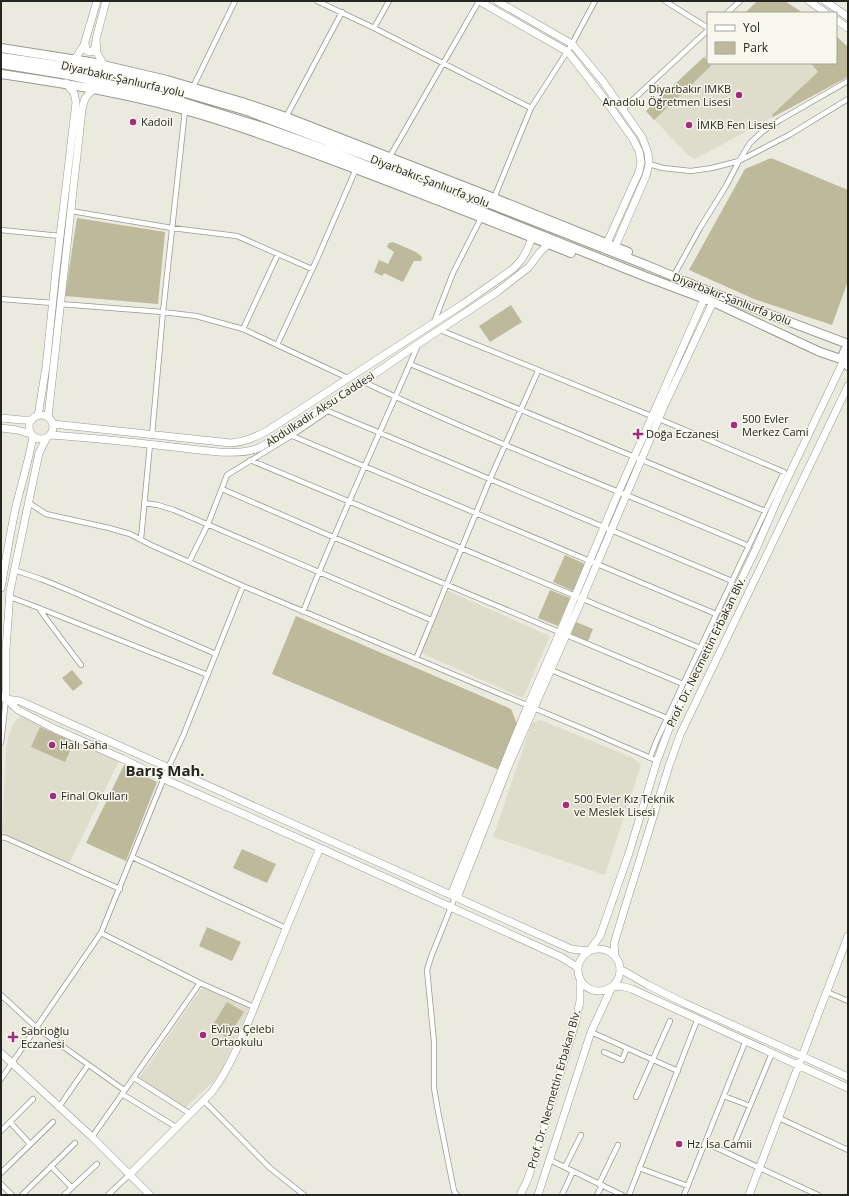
<svg xmlns="http://www.w3.org/2000/svg" width="849" height="1196" font-family="'Open Sans',sans-serif">
	<rect width="100%" height="100%" fill="#eaeadf"/>
	<!-- built -->
	<path fill="#deddcc" d="M836 36 848 47V76L844 79 695 159 690 157 646 111 708 53V63H836Z
		M448 591 550 636 523 698 421 653Z
		M22 716 119 761 69 864 6 836 2 831 6 750 9 735 13 724 17 719Z
		M541 720 633 758 641 765 605 875 493 837 532 723Z
		M204 988 249 1008 224 1065 214 1081 185 1108 139 1078 201 989Z"/>
	<!-- green -->
	<path fill="#bcba9a" d="M757 1H785L803 13H745Z
		M836 36 848 47V76L844 79 773 117 772 115 818 72 811 63H836Z
		M704 57 711 66 654 120 646 111Z
		M771 158 848 190V281L832 325 754 299 689 270 745 169Z
		M77 218 165 232 158 304 65 296Z
		M393 242 416 252 421 256 422 258 421 261H414L403 282 384 273 382 276 374 272 379 260 388 264 394 252 387 247 389 243Z
		M511 305 522 322 490 342 479 326Z
		M565 555 585 564 573 591 553 582Z
		M550 590 570 598 558 626 538 618Z
		M296 616 511 709 517 724 499 770 272 674Z
		M576 622 593 629 588 641 571 634Z
		M72 670 83 683 73 691 62 678Z
		M40 727 74 742 65 762 31 747Z
		M124 765 157 782 126 861 86 843Z
		M242 849 276 864 267 883 233 868Z
		M207 927 241 942 232 961 199 946Z
		M227 1002 244 1012 227 1038 211 1028Z"/>
	<g fill="none" stroke-linecap="round" stroke-linejoin="round">
		<!-- street casing -->
		<g stroke="#99998f" stroke-width="6">
			<path id="street" d="M317 1 374 28 531 108
				M665 1 708 28
				M727 13 740 1
				M374 28 389 1
				M193 87 235 1
				M623 109 708 30
				M185 110 163 312 196 316 243 329 348 378
				M286 117 342 12
				M389 158 479 1
				M649 164 663 168 691 171 712 168 739 161 789 135 848 99
				M494 198 531 108 572 44 595 1
				M71 211 172 228 237 236 312 269
				M1 230 60 236
				M673 277 700 228 726 186 739 161 750 143 762 132 780 120 848 81
				M1 299 53 303
				M60 304 163 312 152 435
				M434 322 453 273 481 218
				M243 329 278 254
				M440 330 659 419 784 472 683 684 656 742 650 758
				M277 345 317 259 356 169
				M410 364 765 511
				M364 381 368 384C493 443 622 492 749 546
				M290 435 716 614
				M250 460 700 648
				M222 489 333 537 683 684
				M29 503 46 514 109 528 130 534 151 545 243 586 593 733 653 759
				M144 503 158 505 174 510 431 620
				M141 539 150 444
				M189 562 208 524 227 475 291 436 328 411 732 581
				M14 570 41 579 68 590 216 654
				M10 597 39 608 208 675
				M39 608 45 617 81 665
				M303 612C338 522 380 434 418 345
				M416 659 490 479 538 371
				M551 670 667 718
				M1 743 6 699
				M1 837 6 838 120 889
				M132 857 286 928
				M455 897 431 957 427 970 434 1042V1088L438 1111 454 1191 457 1195
				M101 933 200 983 254 1007
				M827 992 848 1001
				M1 995 37 1028 124 1090
				M591 1032 678 1071
				M604 1052 622 1060 627 1048
				M134 1078 189 1113
				M1 1079 101 933 168 768 183 736 243 586
				M122 1094 176 1127
				M724 1096 750 1106
				M636 1097 670 1021
				M203 1100 270 1168 304 1195
				M59 1107 88 1065
				M779 1118 848 1150
				M10 1122 30 1144
				M1 1131 33 1099
				M92 1137 200 983
				M735 1142 772 1053
				M706 1143 818 1195
				M550 1160 622 1195
				M51 1166 72 1188
				M565 1167 581 1135
				M639 1168 688 1186
				M1 1173 53 1122
				M1 1184 12 1195
				M599 1184 618 1145
				M22 1195 75 1143
				M64 1195 97 1164
				M108 1195 129 1175
				M562 1195 573 1171
				M597 1195 602 1185
				M629 1195 698 1018
				M684 1195 746 1040"/>
		</g>
		<!-- secondary casing -->
		<g stroke="#99998f" stroke-width="8">
			<path id="secondary" d="M479 1 568 52 603 97 633 139 639 151 641 162 639 172 607 243
				M497 1 572 44 602 80 642 137 648 153 649 164 646 176 615 247
				M85 43 86 50 90 52C95 51 95 48 95 44
				M75 59 84 45 97 1
				M104 65 97 53 96 39 106 1
				M29 427a12 12 0 1 1 24 0a12 12 0 1 1-24 0Z
				M38 416 46 367 56 270 76 102 74 93 66 83
				M48 417 82 110C84 99 85 96 95 89
				M1 418 22 420H32
				M53 424 231 443C245 442 255 437 267 431L463 304 496 281 514 268 522 259 527 250 532 238
				M1 428 17 430 31 434
				M51 435C92 438 132 442 173 447 199 449 237 458 261 447L376 373 418 344 497 292 529 267 540 252 549 244
				M1 588C6 560 10 533 16 506 22 482 29 460 33 436
				M1 696 6 699 18 710 55 729 123 759 164 779 320 848 561 957 577 967
				M6 699 20 701 571 949 589 951
				M6 699V649L10 591 35 472 39 453 46 439
				M451 895 528 705 560 632 619 491 704 299
				M457 898 508 767 582 599 665 404 713 302
				M620 969 648 985 684 1003 848 1077
				M612 987 621 986 632 989 848 1088
				M1 1053 92 1137 150 1195
				M129 1175 212 1092C234 1062 248 1022 262 988 281 941 300 894 320 848
				M749 1195 848 936"/>
		</g>
		<!-- primary casing -->
		<g stroke="#99998f" stroke-width="8">
			<path id="primary" d="M809 1 826 13
				M825 1 848 17
				M836 20 848 28
				M578 970a21 21 0 1 1 42 0a21 21 0 1 1-42 0Z
				M589 951 600 936 629 853 657 761 670 726 756 549 779 496 844 360
				M615 956 614 944 622 917 669 766 680 735 848 386
				M520 1195 527 1181 536 1155 576 1020 580 1001V981
				M538 1195 591 1032 612 987"/>
		</g>
		<!-- highway casing -->
		<g stroke="#99998f" stroke-width="10">
			<path id="highway" d="M1 48 90 62 167 80 242 102 286 117 494 198 628 252
				M1 57 90 70 182 92 247 111 398 168 646 265 713 293 848 344
				M1 64 68 75 173 99 266 128 333 152 644 276 713 302 820 352 844 360
				M1 74C69 84 137 95 202 115 248 129 292 145 337 162 415 191 493 222 571 253
				M848 347C842 352 841 360 848 366"/>
		</g>
		<!-- street -->
		<use href="#street" stroke="#fff" stroke-width="4.5"/>
		<!-- secondary -->
		<use href="#secondary" stroke="#fff" stroke-width="7"/>
		<!-- primary -->
		<use href="#primary" stroke="#fff" stroke-width="7"/>
		<!-- highway -->
		<use href="#highway" stroke="#fff" stroke-width="8"/>
	</g>
	<!-- markers -->
	<g fill="#a52b80" stroke="#f8f7ec" stroke-width="1.5">
		<circle cx="739" cy="95" r="4"/>
		<circle cx="133" cy="122" r="4"/>
		<circle cx="689" cy="125" r="4"/>
		<circle cx="734" cy="425" r="4"/>
		<path d="M636 428h4v4h4v4h-4v4h-4v-4h-4v-4h4z"/>
		<circle cx="52" cy="745" r="4"/>
		<circle cx="53" cy="796" r="4"/>
		<circle cx="566" cy="805" r="4"/>
		<circle cx="203" cy="1035" r="4"/>
		<path d="M11 1031h4v4h4v4h-4v4h-4v-4h-4v-4h4z"/>
		<circle cx="679" cy="1144" r="4"/>
	</g>
	<g text-anchor="middle" stroke-width="3" stroke-linejoin="round" paint-order="stroke">
		<!-- street labels -->
		<g font-size="11" fill="#252521" stroke="#f8f7ec">
			<text transform="translate(123 79) rotate(13)" y="4">Diyarbakır-Şanlıurfa yolu</text>
			<text transform="translate(430 181) rotate(21)" y="4">Diyarbakır-Şanlıurfa yolu</text>
			<text transform="translate(732 299) rotate(21)" y="4">Diyarbakır-Şanlıurfa yolu</text>
			<text transform="translate(320 409) rotate(-33)" y="4">Abdulkadir Aksu Caddesi</text>
			<text transform="translate(706 652) rotate(-64)" y="4">Prof. Dr. Necmettin Erbakan Blv.</text>
			<text transform="translate(554 1089) rotate(-74)" y="4">Prof. Dr. Necmettin Erbakan Blv.</text>
		</g>
		<!-- poi labels -->
		<g font-size="11" fill="#252521" stroke="#f8f7ec" text-anchor="start">
			<text x="731" y="93" text-anchor="end">Diyarbakır IMKB<tspan x="731" dy="13">Anadolu Öğretmen Lisesi</tspan></text>
			<text x="141" y="126">Kadoil</text>
			<text x="697" y="129">İMKB Fen Lisesi</text>
			<text x="742" y="423">500 Evler<tspan x="742" dy="13">Merkez Cami</tspan></text>
			<text x="646" y="438">Doğa Eczanesi</text>
			<text x="60" y="749">Halı Saha</text>
			<text x="61" y="800">Final Okulları</text>
			<text x="574" y="803">500 Evler Kız Teknik<tspan x="574" dy="13">ve Meslek Lisesi</tspan></text>
			<text x="211" y="1033">Evliya Çelebi<tspan x="211" dy="13">Ortaokulu</tspan></text>
			<text x="21" y="1035">Sabrioğlu<tspan x="21" dy="13">Eczanesi</tspan></text>
			<text x="687" y="1148">Hz. İsa Camii</text>
		</g>
		<!-- district labels -->
		<g font-size="15" font-weight="bold" fill="#252521" stroke="#f8f7ec">
			<text x="165" y="776">Barış Mah.</text>
		</g>
	</g>
	<!-- border -->
	<rect width="849" height="1196" fill="none" stroke="#252521" stroke-width="4"/>
	<!-- legend -->
	<rect x="707" y="12" width="130" height="52" fill="#f8f7ec" stroke="#a4a39b"/>
	<rect x="715" y="25" width="20" height="6" fill="#ffffff" stroke="#a4a39b"/>
	<text x="743" y="32" font-size="12" fill="#252521">Yol</text>
	<rect x="715" y="42" width="20" height="12" fill="#bcba9a" stroke="#a4a39b"/>
	<text x="743" y="52" font-size="12" fill="#252521">Park</text>
</svg>
